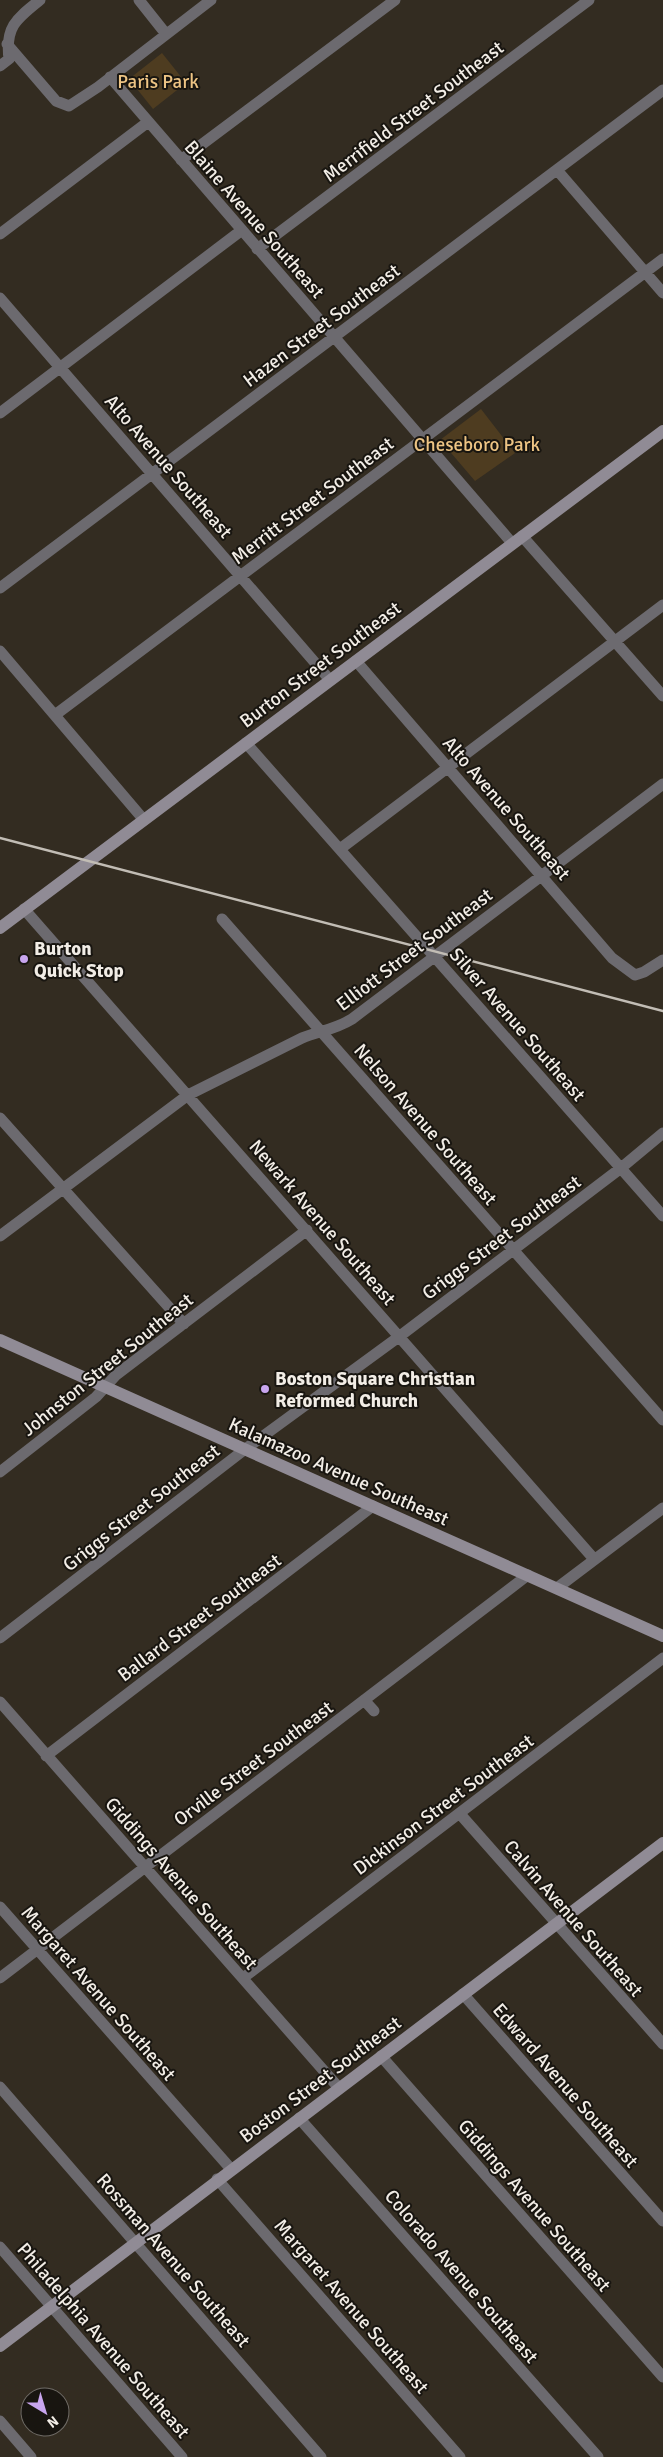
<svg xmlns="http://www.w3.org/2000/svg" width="663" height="2457" font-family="Signika,sans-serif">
	<rect width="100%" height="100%" fill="#332c21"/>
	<!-- green -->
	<path fill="#4e3c20" d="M162 53 186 83 153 109 129 79Z
		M481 409 515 453 475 481 440 440Z"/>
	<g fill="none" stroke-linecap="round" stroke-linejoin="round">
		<!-- street -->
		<path stroke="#6c6a6f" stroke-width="11" d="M139 0 166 34
			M7 44 56 101 69 106 98 87 211 0
			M0 66 9 59C5 27 16 19 40 0
			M110 77 512 543
			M181 160 395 0
			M557 170 663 293
			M0 234 148 122
			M257 249 589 0
			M0 298 330 680
			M0 413 242 230
			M522 536 663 696
			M0 588 663 90
			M0 651 144 820
			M356 661 612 958 635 975 644 972 663 960
			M55 715 663 259
			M246 743 663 1216
			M340 849 663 605
			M24 909 594 1559
			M222 919 663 1420
			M0 1118 184 1324
			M0 1236 188 1095 302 1038C320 1031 336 1029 352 1019L663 784
			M0 1472 96 1397 116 1375 307 1230
			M557 1588 663 1508
			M0 1638 244 1450 400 1336 621 1168 663 1133
			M364 1700 374 1711
			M0 1702 339 2088
			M46 1756 373 1506
			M460 1814 663 2044
			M0 1907 231 2169
			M0 1978 528 1575
			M243 1978 663 1658
			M463 1994 663 2221
			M381 2056 663 2377
			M0 2087 321 2457
			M299 2118 598 2457
			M217 2179 460 2457
			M0 2247 182 2457
			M0 2421 31 2457"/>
		<!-- secondary -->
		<path stroke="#908b95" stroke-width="12" d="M0 928 663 431
			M0 1340 663 1636
			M0 2346 663 1843"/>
		<!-- rail -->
		<path stroke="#c2bdb5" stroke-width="2.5" d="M0 838 663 1011"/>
	</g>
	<!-- markers -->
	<g fill="#c8a5ee" stroke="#181510" stroke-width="2">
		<circle cx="24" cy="959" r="5"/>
		<circle cx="265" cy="1389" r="5"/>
	</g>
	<g text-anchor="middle" stroke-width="4" stroke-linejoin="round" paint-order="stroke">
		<!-- park labels -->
		<g font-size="19" fill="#edc484" stroke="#181510">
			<text x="158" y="88">Paris Park</text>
			<text x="477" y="451">Cheseboro Park</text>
		</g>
		<!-- street labels -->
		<g font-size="19" fill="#f2ede6" stroke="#181510">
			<text transform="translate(413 111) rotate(-37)" y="7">Merrifield Street Southeast</text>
			<text transform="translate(255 219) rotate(49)" y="7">Blaine Avenue Southeast</text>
			<text transform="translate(321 325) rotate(-37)" y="7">Hazen Street Southeast</text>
			<text transform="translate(169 466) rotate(49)" y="7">Alto Avenue Southeast</text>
			<text transform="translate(312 500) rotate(-37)" y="7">Merritt Street Southeast</text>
			<text transform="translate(320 664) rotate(-37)" y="7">Burton Street Southeast</text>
			<text transform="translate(507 808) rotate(49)" y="7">Alto Avenue Southeast</text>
			<text transform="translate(414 949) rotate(-37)" y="7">Elliott Street Southeast</text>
			<text transform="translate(518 1024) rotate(49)" y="7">Silver Avenue Southeast</text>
			<text transform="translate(426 1124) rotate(49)" y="7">Nelson Avenue Southeast</text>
			<text transform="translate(323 1222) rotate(49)" y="7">Newark Avenue Southeast</text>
			<text transform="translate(501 1237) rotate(-37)" y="7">Griggs Street Southeast</text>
			<text transform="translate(107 1364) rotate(-39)" y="7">Johnston Street Southeast</text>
			<text transform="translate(339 1471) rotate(24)" y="7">Kalamazoo Avenue Southeast</text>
			<text transform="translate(141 1507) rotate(-38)" y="7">Griggs Street Southeast</text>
			<text transform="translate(199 1617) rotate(-37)" y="7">Ballard Street Southeast</text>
			<text transform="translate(253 1763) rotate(-37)" y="7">Orville Street Southeast</text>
			<text transform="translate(443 1804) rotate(-37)" y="7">Dickinson Street Southeast</text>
			<text transform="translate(182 1883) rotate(49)" y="7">Giddings Avenue Southeast</text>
			<text transform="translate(574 1918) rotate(49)" y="7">Calvin Avenue Southeast</text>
			<text transform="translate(99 1993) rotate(49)" y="7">Margaret Avenue Southeast</text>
			<text transform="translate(320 2079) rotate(-37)" y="7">Boston Street Southeast</text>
			<text transform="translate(566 2085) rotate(49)" y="7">Edward Avenue Southeast</text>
			<text transform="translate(535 2205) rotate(49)" y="7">Giddings Avenue Southeast</text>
			<text transform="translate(174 2260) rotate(49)" y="7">Rossman Avenue Southeast</text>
			<text transform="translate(462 2276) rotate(49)" y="7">Colorado Avenue Southeast</text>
			<text transform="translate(352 2306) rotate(49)" y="7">Margaret Avenue Southeast</text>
			<text transform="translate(104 2340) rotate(49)" y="7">Philadelphia Avenue Southeast</text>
		</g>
		<!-- poi labels -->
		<g font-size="19" font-weight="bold" fill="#f2ede6" stroke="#181510" text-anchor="start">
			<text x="34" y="955">Burton<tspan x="34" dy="22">Quick Stop</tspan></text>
			<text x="275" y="1385">Boston Square Christian<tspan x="275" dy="22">Reformed Church</tspan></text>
		</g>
	</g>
	<!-- north arrow -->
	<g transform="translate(45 2412) rotate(142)"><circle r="24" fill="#181510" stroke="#6f6b66"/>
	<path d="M0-4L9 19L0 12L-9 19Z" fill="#c8a5ee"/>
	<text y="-8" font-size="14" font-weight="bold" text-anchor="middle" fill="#f2ede6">N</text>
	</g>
</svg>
